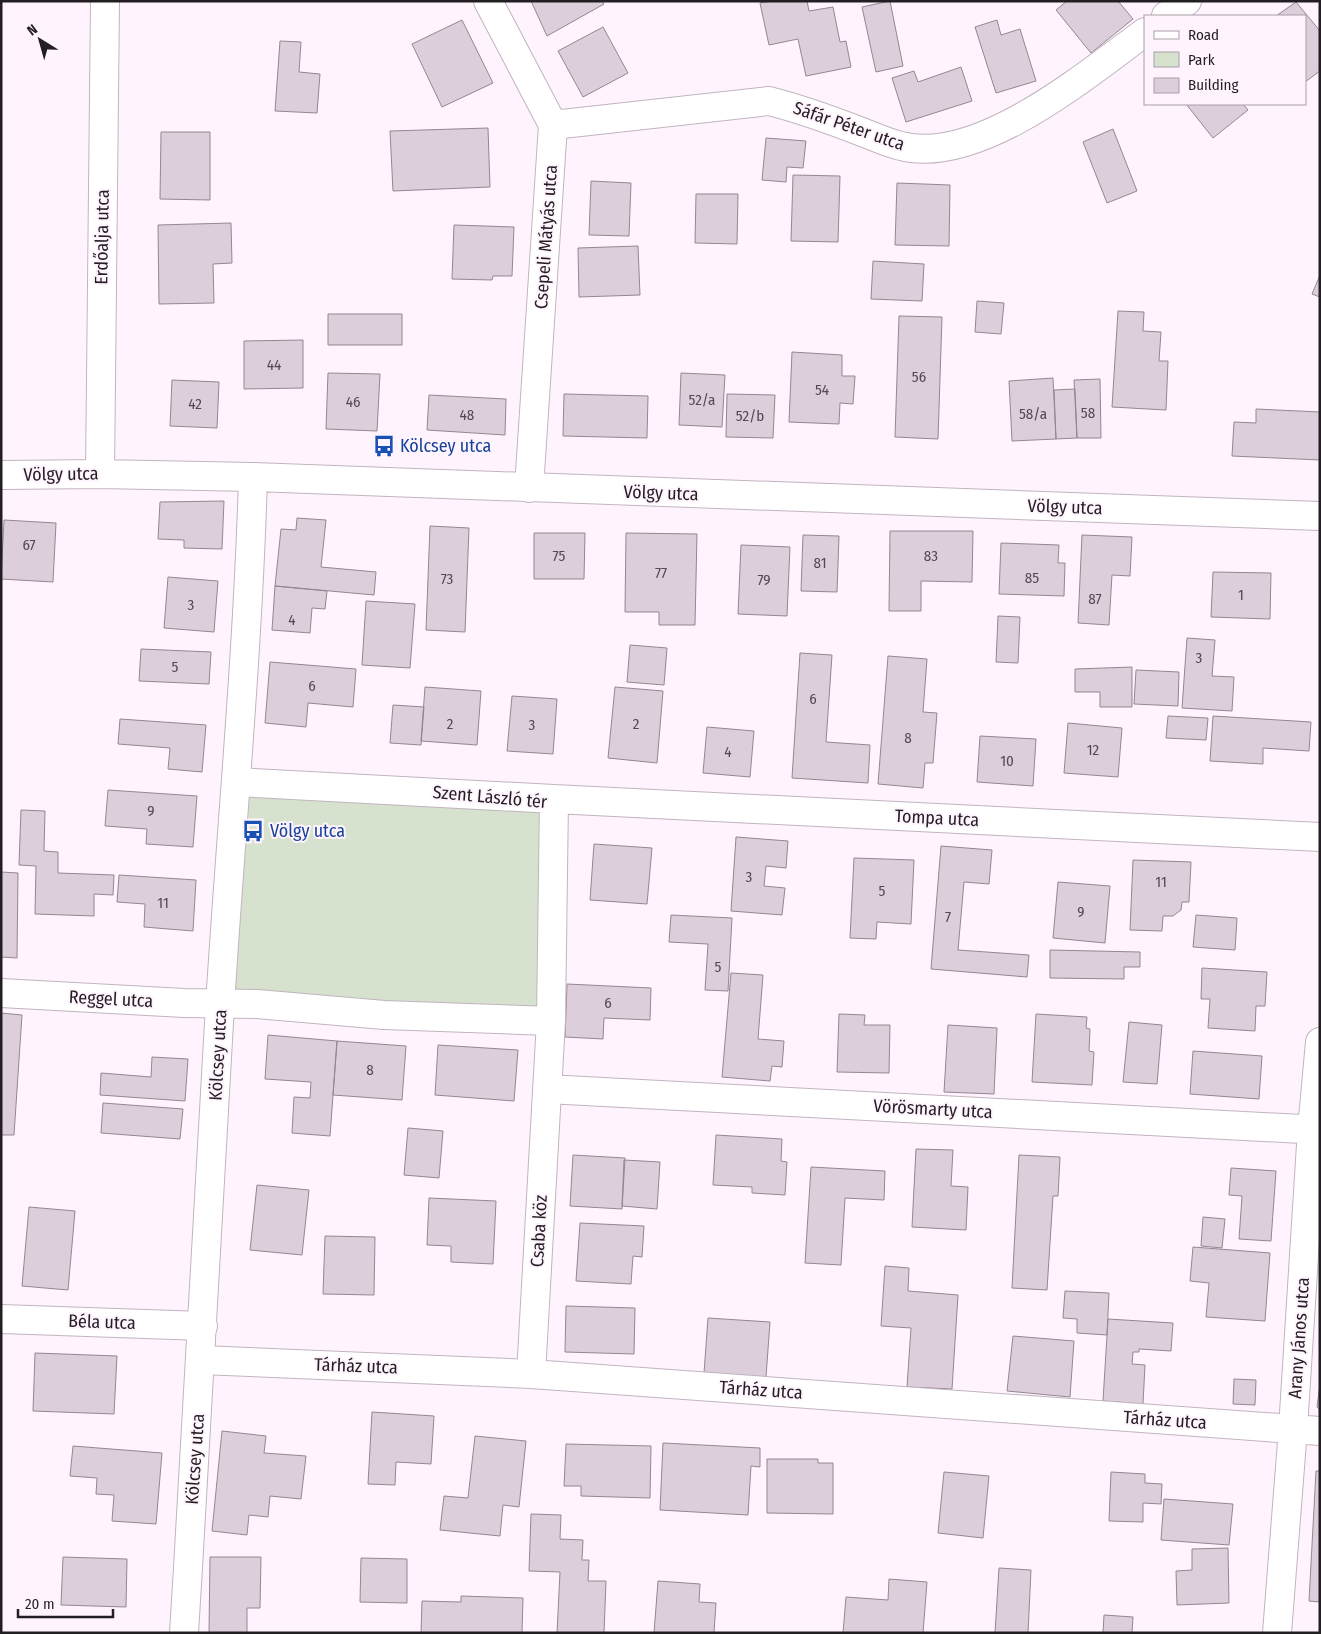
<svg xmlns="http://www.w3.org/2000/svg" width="1321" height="1634" font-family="'Fira Sans Condensed',sans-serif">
	<rect width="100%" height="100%" fill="#fff4fe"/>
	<!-- green -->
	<path fill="#d6e2cd" d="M236 782 554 799 551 1021 221 1004Z"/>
	<!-- building -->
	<path fill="#dccedb" stroke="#938792" d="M531 1H602L604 4 547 36Z
		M772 1H807L809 11 833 7 840 42 846 41 851 67 806 76 798 39 769 45 760 3Z
		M890 1 903 66 876 72 862 7Z
		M1067 1H1118L1133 19 1091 53 1056 10Z
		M1296 2 1320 31V71L1305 82V16H1276Z
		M462 20 493 83 442 107 412 44Z
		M997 20 1001 35 1020 29 1036 81 996 93 975 27Z
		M603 27 628 73 583 97 558 51Z
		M280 41 301 42 299 72 320 74 317 113 275 111Z
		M961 67 972 101 906 122 892 78 914 71 918 82Z
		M1186 104H1243L1248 110 1213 138Z
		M488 128 490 187 393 191 390 131Z
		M1113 129 1137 191 1107 203 1083 142Z
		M161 132H210V200L160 199Z
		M766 138 806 141 803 168 787 167 786 182 762 180Z
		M793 175 840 176 838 242 791 241Z
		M591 181 631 183 629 236 589 235Z
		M897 183 950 185 949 246 895 245Z
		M696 194H738L737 244 695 243Z
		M231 223 232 263 213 264 214 303 159 304 158 225Z
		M454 225 514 227 512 276H493L492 280 452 279Z
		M638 246 640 295 579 297 578 248Z
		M873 261 924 264 922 301 871 299Z
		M1320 275V297L1312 294Z
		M977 301 1004 303 1001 334 975 332Z
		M1118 311 1144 312 1143 331 1161 332 1159 361H1168L1166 410 1112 407Z
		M328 314H402V345H328Z
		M899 316 942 317 938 439 895 437Z
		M303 340V388L244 389V341Z
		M792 352 842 355V376H855L853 404 840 403 839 424 789 422Z
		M328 373 380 374 377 431 326 429Z
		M681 373 725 375 722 427 679 425Z
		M1053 378 1056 439 1012 441 1009 381Z
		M1100 379 1101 438H1077L1074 380Z
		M172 380 219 382 217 428 170 426Z
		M1075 389 1077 438 1056 439 1054 390Z
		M564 394 648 396 647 438 563 436Z
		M727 394 775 395 773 438 726 437Z
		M429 395 506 399 505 435 427 430Z
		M1256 409 1320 412V460L1232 456 1234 422 1256 423Z
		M224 501 222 549 184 548V540L158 539 160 502Z
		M297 518 326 520 321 567 376 572 374 595 275 586 281 529 296 530Z
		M4 520 56 523 53 582 1 579Z
		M430 526 469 528 465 632 426 630Z
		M890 531H973L972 582 921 581V611H889Z
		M534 533H585L584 579H534Z
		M626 533 697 534 695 625H659V612H625Z
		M803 535 839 536 837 592 801 591Z
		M1082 535 1132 537 1130 576 1112 575 1109 625 1078 623Z
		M1001 543 1059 545 1058 563H1065L1064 596 999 594Z
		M741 545 790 547 787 616 738 614Z
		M1213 572 1271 573 1270 619 1211 617Z
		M168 577 218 581 214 632 164 628Z
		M275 586 327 591 325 609 312 608 310 633 272 630Z
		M366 601 415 604 410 668 362 665Z
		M998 616 1020 617 1018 663 996 662Z
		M1187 638 1215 640 1212 676 1234 677 1232 711 1182 708Z
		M630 645 667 648 664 685 627 682Z
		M141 649 211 652 209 684 139 681Z
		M800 653 832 655 826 742 870 745 868 783 792 778Z
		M888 656 927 659 923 712 937 713 933 763H925L923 788 878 784Z
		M270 662 356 669 353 707 308 703 306 727 265 723Z
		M1132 667V707H1100V692H1075V669Z
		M1136 670 1179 672 1178 706 1134 704Z
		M425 687 481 691 477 745 421 741Z
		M615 687 663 691 657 763 608 758Z
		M512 696 557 699 553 754 507 751Z
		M393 705 424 707 421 745 390 743Z
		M1168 716 1208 718 1206 740 1166 738Z
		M1213 716 1311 722 1309 751 1263 748V764L1210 761Z
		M120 719 206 725 202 772 168 769 170 748 118 744Z
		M1068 723 1122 728 1118 777 1064 773Z
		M707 727 754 731 750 777 703 773Z
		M980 736 1036 739 1033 786 977 782Z
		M108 790 197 796 193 847 146 844 147 829 105 826Z
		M21 810 45 811 44 851 58 852V873L114 875 113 895 94 894V916L35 914 36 866 19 865Z
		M736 837 788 841 786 868 766 866 764 886 785 888 782 915 731 911Z
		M594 844 652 848 647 904 590 900Z
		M941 846 992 850 989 884 964 882 958 950 1029 955 1027 977 931 969Z
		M854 858 914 860 911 924 877 922 876 939 850 938Z
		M1133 860 1191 862 1189 902H1182L1181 910 1173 916H1163L1162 931 1130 930Z
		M1 872 18 873 17 958 1 957Z
		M119 875 196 880 193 931 144 927 145 904 117 902Z
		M1058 882 1110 886 1105 943 1053 938Z
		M671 915 732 918 728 991 705 990 708 944 669 942Z
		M1196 915 1237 918 1235 950 1193 947Z
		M1050 950 1140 952V967H1124V979L1050 978Z
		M1202 968 1267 972 1265 1006H1256L1255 1031 1208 1028 1210 999H1201Z
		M731 973 763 975 758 1039 784 1041 782 1067 772 1066 770 1081 722 1077Z
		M567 984 651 988 650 1020 604 1018 603 1039 565 1037Z
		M1 1013 22 1015 14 1135H1Z
		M839 1014 865 1015 864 1025H890L889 1073 837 1072Z
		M1036 1014 1087 1017 1086 1028 1090 1029 1089 1051 1094 1052 1092 1085 1032 1082Z
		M1129 1022 1162 1025 1157 1084 1123 1082Z
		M948 1025 997 1028 994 1094 944 1092Z
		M268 1035 337 1041 330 1136 292 1133 294 1097 310 1098 311 1082 265 1079Z
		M337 1041 406 1046 402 1100 333 1095Z
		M438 1045 518 1050 514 1101 435 1095Z
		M1193 1051 1262 1056 1259 1099 1190 1094Z
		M152 1057 188 1059 185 1101 100 1095 101 1073 151 1077Z
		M103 1103 183 1109 180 1139 101 1133Z
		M408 1128 443 1131 439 1178 404 1175Z
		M716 1135 782 1139 781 1161 787 1162 785 1195 752 1193V1187L713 1185Z
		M916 1149 953 1150 951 1186 968 1187 966 1230 912 1227Z
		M573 1155 625 1158 622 1209 570 1206Z
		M1019 1155 1060 1157 1058 1196H1053L1047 1290 1012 1288Z
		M624 1160 660 1162 657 1209 622 1206Z
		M811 1167 885 1171 884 1200 845 1198 841 1265 805 1263Z
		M1231 1168 1276 1171 1271 1241 1239 1239 1242 1196 1229 1195Z
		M257 1185 309 1190 302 1255 250 1250Z
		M429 1198 496 1201 493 1264 451 1262V1246L427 1245Z
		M29 1207 75 1211 68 1290 22 1286Z
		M1203 1217 1225 1219 1222 1248 1201 1246Z
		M580 1223 644 1226 642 1257 633 1256 631 1284 576 1281Z
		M325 1236 375 1237 374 1295 323 1294Z
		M1193 1247 1270 1253 1265 1321 1206 1317 1209 1283 1190 1281Z
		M885 1266 909 1268 908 1291 958 1295 952 1389 907 1387 911 1328 881 1326Z
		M1065 1291 1109 1293 1107 1335 1077 1333V1319L1063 1318Z
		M566 1306 635 1308 634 1354 565 1352Z
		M708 1318 770 1322 766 1377 704 1373Z
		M1108 1319 1173 1323 1171 1351 1139 1349V1352H1133L1132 1364 1145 1365 1143 1404 1103 1401Z
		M1013 1336 1074 1341 1070 1397 1007 1391Z
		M35 1353 117 1356 114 1414 33 1411Z
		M1234 1379 1256 1380 1255 1405 1233 1404Z
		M1320 1384V1410L1317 1407Z
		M372 1412 434 1416 431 1464 396 1462 395 1485 368 1484Z
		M222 1431 266 1436 264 1453 306 1456 301 1499 270 1496 268 1517 249 1515 247 1535 212 1531Z
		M475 1436 526 1441 519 1507 503 1505 500 1536 440 1530 444 1496 468 1498Z
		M663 1443 760 1448V1467L751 1466 748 1515 660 1510Z
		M566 1444 651 1446 650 1498 581 1496V1486H564Z
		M73 1446 162 1453 156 1524 112 1521 114 1495 96 1494 97 1478 70 1476Z
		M767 1459H818V1463H833V1514L767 1513Z
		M1316 1471H1320V1602L1309 1601Z
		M944 1472 989 1476 983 1538 938 1533Z
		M1111 1472 1145 1474V1483L1162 1484 1161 1504 1143 1503V1522L1109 1521Z
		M1164 1499 1233 1504 1229 1545 1161 1540Z
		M531 1514 561 1515 560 1539 583 1540 582 1560H589L588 1581H606L604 1633H557L560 1572 529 1571Z
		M1228 1548 1229 1603 1177 1605 1176 1571 1192 1570V1549Z
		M63 1557 127 1559 126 1607 61 1605Z
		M210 1557H261L260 1608H247V1633H209Z
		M361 1558 407 1559V1603L360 1602Z
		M999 1568 1031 1570 1028 1633H995Z
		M889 1579 927 1582 923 1633H843L846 1597 888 1600Z
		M658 1581 700 1584 699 1602 716 1603 714 1633H654Z
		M461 1596 523 1598 522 1633H421L422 1601 461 1602Z
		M1104 1615 1133 1617 1132 1633H1103Z"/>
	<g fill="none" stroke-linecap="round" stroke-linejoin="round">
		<!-- street casing -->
		<g stroke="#c1b4c0" stroke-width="30">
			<path id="street" d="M488 1 553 125 529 488
				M1166 16 1187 1
				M553 125 769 101C801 109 831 120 862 132 875 137 888 143 901 146 978 166 1086 75 1145 32
				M554 799 1320 837
				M1 993 184 1003 257 1004 384 1015 551 1021 554 799 236 782
				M547 1089 1320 1130
				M1 1319 203 1326
				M201 1360 531 1374 1320 1431
				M531 1374 551 1021
				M1277 1633 1293 1429 1312 1129 1320 1042"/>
		</g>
		<!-- secondary casing -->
		<g stroke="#c1b4c0" stroke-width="30">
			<path id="secondary" d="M100 474 105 1
				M1 475 100 474 253 477 1320 516
				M184 1633C197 1424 208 1215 220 1005 231 829 248 653 253 477"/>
		</g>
		<!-- street -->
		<use href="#street" stroke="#fff" stroke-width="28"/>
		<!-- secondary -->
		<use href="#secondary" stroke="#fff" stroke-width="28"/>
	</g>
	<!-- icons -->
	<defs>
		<g id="bus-bare" transform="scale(1.725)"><path d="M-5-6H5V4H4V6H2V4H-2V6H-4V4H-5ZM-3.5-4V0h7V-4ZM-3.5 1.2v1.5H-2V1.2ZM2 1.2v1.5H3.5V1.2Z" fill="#1a4fb4" stroke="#fff4fe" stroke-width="2.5" paint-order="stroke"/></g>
	</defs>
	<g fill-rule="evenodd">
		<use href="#bus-bare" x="384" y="446"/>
		<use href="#bus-bare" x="253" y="831"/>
	</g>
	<g text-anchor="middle" stroke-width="4" stroke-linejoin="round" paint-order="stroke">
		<!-- number labels -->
		<g font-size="15" fill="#514a51">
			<text x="274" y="370">44</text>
			<text x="919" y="382">56</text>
			<text x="822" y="395">54</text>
			<text x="702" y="405">52/a</text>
			<text x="353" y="407">46</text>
			<text x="195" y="409">42</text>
			<text x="1088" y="418">58</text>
			<text x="1033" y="419">58/a</text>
			<text x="467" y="420">48</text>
			<text x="750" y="421">52/b</text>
			<text x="29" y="550">67</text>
			<text x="559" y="561">75</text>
			<text x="931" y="561">83</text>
			<text x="820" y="568">81</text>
			<text x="661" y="578">77</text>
			<text x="1032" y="583">85</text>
			<text x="447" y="584">73</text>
			<text x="764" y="585">79</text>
			<text x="1241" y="600">1</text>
			<text x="1095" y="604">87</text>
			<text x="191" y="610">3</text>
			<text x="292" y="625">4</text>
			<text x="1199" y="663">3</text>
			<text x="175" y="672">5</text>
			<text x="312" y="691">6</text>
			<text x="813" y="704">6</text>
			<text x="450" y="729">2</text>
			<text x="636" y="729">2</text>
			<text x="532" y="730">3</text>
			<text x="908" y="743">8</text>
			<text x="1093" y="755">12</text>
			<text x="728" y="757">4</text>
			<text x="1007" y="766">10</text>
			<text x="151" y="816">9</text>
			<text x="749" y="882">3</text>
			<text x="1161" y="887">11</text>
			<text x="882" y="896">5</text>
			<text x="163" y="908">11</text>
			<text x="1081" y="917">9</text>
			<text x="948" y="922">7</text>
			<text x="718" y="972">5</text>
			<text x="608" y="1008">6</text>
			<text x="370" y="1075">8</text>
		</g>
		<!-- street labels -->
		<g font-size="18" fill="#231e23" stroke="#fff4fe">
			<text transform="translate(849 126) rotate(19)" y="6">Sáfár Péter utca</text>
			<text transform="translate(102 237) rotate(-89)" y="6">Erdőalja utca</text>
			<text transform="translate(546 237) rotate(-86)" y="6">Csepeli Mátyás utca</text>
			<text transform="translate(61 474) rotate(-1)" y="6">Völgy utca</text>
			<text transform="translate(661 493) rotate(2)" y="6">Völgy utca</text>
			<text transform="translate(1065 507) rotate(2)" y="6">Völgy utca</text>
			<text transform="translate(490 797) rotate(5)" y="6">Szent László tér</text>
			<text transform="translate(937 818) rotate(3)" y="6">Tompa utca</text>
			<text transform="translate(111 999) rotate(3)" y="6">Reggel utca</text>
			<text transform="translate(218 1055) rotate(-87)" y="6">Kölcsey utca</text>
			<text transform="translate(933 1109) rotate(3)" y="6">Vörösmarty utca</text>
			<text transform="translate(539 1231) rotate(-87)" y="6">Csaba köz</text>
			<text transform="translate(102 1322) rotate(2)" y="6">Béla utca</text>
			<text transform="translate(1299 1338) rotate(-86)" y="6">Arany János utca</text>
			<text transform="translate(356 1366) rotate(2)" y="6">Tárház utca</text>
			<text transform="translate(761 1390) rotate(4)" y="6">Tárház utca</text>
			<text transform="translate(1165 1420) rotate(4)" y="6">Tárház utca</text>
			<text transform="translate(195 1459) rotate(-86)" y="6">Kölcsey utca</text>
		</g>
		<!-- transit labels -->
		<g font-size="18" fill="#164399" stroke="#fff4fe" text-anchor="start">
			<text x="400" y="452">Kölcsey utca</text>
			<text x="270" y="837">Völgy utca</text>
		</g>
	</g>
	<!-- border -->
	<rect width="1321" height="1634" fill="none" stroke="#231e23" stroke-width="5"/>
	<!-- legend -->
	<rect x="1144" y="15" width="162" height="90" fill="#fff4fe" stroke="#a79ea6"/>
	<rect x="1154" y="31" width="25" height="8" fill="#ffffff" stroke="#a79ea6"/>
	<text x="1188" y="40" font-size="15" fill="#231e23">Road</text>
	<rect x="1154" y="52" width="25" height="15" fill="#d6e2cd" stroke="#a79ea6"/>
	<text x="1188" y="65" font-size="15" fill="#231e23">Park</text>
	<rect x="1154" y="78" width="25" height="15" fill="#dccedb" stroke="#a79ea6"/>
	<text x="1188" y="90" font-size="15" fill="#231e23">Building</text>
	<!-- north arrow -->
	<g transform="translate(40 40) rotate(323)" stroke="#fff4fe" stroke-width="4" paint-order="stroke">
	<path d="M0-4L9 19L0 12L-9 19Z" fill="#231e23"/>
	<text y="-8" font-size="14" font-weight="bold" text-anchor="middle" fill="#231e23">N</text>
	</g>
	<!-- scale -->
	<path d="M18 1609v8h95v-8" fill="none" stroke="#231e23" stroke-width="2.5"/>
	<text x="25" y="1609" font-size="15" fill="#231e23" stroke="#fff4fe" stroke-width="4" paint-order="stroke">20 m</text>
</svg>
